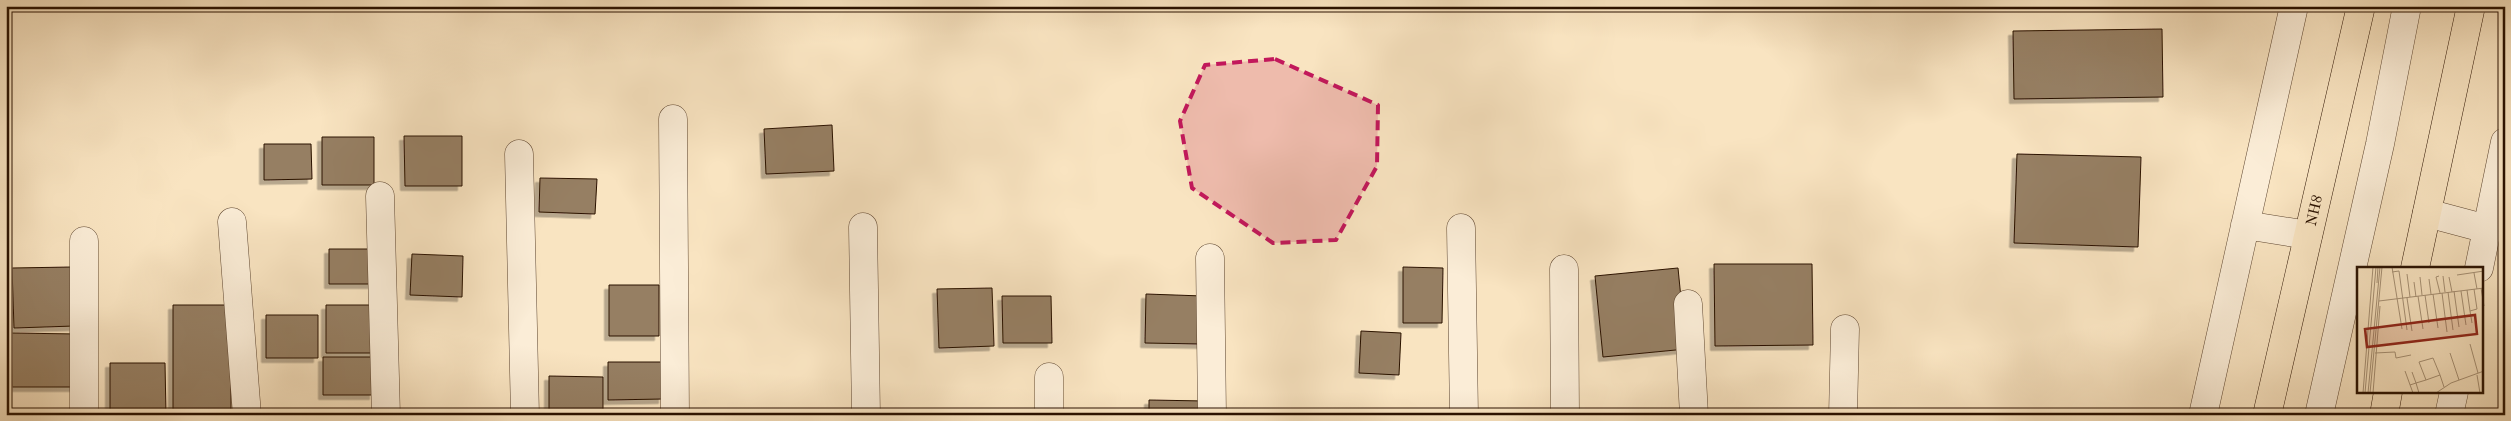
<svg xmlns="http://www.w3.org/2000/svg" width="2511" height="421" font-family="'IM FELL French Canon',serif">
	<defs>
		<filter id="shadow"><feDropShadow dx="-4.5" dy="4.5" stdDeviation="0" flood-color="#0004"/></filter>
	</defs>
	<rect width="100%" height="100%" fill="#f9e4c1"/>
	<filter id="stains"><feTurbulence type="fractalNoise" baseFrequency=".004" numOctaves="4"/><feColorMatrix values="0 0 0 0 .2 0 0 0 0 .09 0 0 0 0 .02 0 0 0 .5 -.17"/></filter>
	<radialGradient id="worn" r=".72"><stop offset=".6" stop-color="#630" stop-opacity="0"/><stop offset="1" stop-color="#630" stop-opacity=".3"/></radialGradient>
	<!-- building -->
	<path fill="#967f64" stroke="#2a1100" filter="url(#shadow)" d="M2162 29 2163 97 2014 99 2013 31Z
		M832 125 834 171 766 174 764 129Z
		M404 136H462V186H405Z
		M322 137H374V185H322Z
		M264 144H311L312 179 264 180Z
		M2017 154 2141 157 2138 247 2014 243Z
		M540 178 597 179 595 214 539 212Z
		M329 249H374L375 284H329Z
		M412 254 463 256 462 297 410 295Z
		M1714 264H1812L1813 345 1715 346Z
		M72 267 74 326 14 328 12 268Z
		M1403 267 1443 268 1442 323H1403Z
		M1678 268 1686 349 1603 357 1595 276Z
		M609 285H659V336H609Z
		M992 288 994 346 939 348 937 289Z
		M1146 294 1203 296 1202 344 1145 343Z
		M1002 296H1051L1052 343H1003Z
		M173 305H231V415H173Z
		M326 305H375V353H326Z
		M266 315H318V358H266Z
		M1361 331 1401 333 1399 375 1359 373Z
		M11 333 77 334V387H12Z
		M323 357H374V395H323Z
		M608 362H663V399L608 400Z
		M110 363H165L166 415H110Z
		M549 376 603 377V415H549Z
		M1149 400 1205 401 1204 415H1149Z"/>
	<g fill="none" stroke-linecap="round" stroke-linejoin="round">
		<!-- minor casing -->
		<g stroke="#5e4630" stroke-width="29">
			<path id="minor" d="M673 119 675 415
				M519 154 525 415
				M380 196 386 415
				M2427 213 2487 229
				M232 222 247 415
				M2245 225 2308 235
				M863 227 866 415
				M1461 228 1464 415
				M84 241V415
				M1210 258 1212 415
				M2479 268 2505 142
				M1564 269 1565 415
				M1688 304 1694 415
				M1049 377V415
				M1843 415 1845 329
				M2203 415 2294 6
				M2319 415 2380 144 2407 6
				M2449 415 2454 392"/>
		</g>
		<!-- major casing -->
		<g stroke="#2a1100" stroke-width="29">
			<g id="major">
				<path d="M2415 268 2471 6"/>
				<path id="s1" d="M2267 415 2361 6"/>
				<path d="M2384 415 2388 392"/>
			</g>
		</g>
		<!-- minor -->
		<use href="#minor" stroke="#fbedd7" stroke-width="28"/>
		<!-- major -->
		<use href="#major" stroke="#f9e4c1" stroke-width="28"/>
	</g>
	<!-- marked area -->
	<path fill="#c2185b" fill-opacity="0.2" stroke="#c2185b" stroke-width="4" stroke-dasharray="10 6" stroke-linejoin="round" d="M1275 59 1378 105 1377 166 1336 240 1273 243 1192 188 1180 121 1205 65Z"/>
	<g text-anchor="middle" stroke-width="5" stroke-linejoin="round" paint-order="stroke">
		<!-- street labels -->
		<g font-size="15" fill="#2a1100" stroke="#fbedd7">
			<text dy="5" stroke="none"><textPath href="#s1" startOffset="210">NH8</textPath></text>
		</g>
	</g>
	<!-- overview -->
	<g transform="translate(2357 267)">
		<rect width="126" height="126" fill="#f9e4c1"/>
		<path fill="none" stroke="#a69074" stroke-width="1" d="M35 0 45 62M35 5 42 4 50 63M117 6 120 22M50 7 53 30M100 8 127 4M82 9 79 10 83 26M86 9 88 25M63 10 65 28M92 10 95 25M72 12 74 27M57 15 59 30M20 16 21 0M124 21 127 39M110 23 113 44M97 24 102 60M104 24 109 58M91 25 96 63M85 26 90 65M76 27 81 61M68 28 72 56M61 29 66 62M50 31 55 64M22 34 127 21M115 56 113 44 120 42 117 22M113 77 121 106M18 86 38 85 39 91 54 88M93 86 102 113M48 104 56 126M83 108 69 113 62 95 76 91 83 108 87 120M120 108 123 126M53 118 59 116 55 105M6 126 16 0M8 126 19 0M11 126 23 0M13 126 25 0M16 126 23 39M62 126 59 116 69 113M79 126 94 116 127 104"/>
		<path fill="#8f2418" fill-opacity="0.15" stroke="#8f2418" stroke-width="2.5" d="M118 48 120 67 10 80 8 62Z"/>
		<rect width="126" height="126" fill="none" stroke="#2a1100" stroke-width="2.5"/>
	</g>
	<!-- margin -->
	<rect width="2511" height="421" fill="none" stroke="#f9e4c1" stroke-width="25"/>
	<rect x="8" y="8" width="2496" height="406" fill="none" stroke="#2a1100" stroke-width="2.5"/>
	<rect x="12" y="12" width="2486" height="396" fill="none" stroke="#2a1100"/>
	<rect width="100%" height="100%" filter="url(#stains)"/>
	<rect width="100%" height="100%" fill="url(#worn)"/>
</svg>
